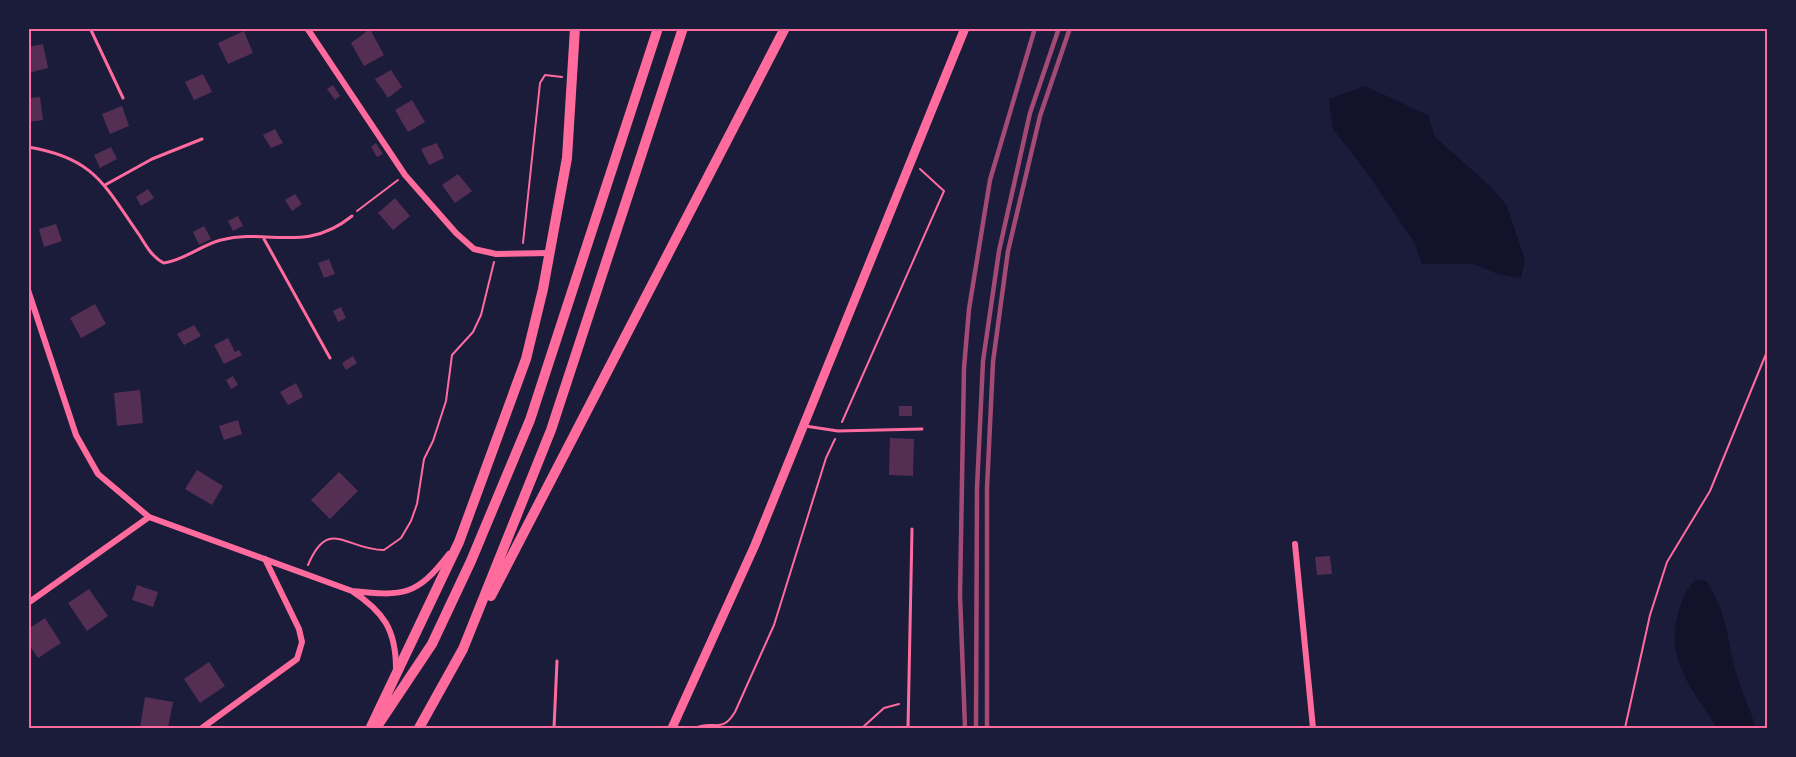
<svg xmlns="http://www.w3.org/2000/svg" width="1796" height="757" font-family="Merriweather,serif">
	<rect width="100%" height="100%" fill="#1b1b3a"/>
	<!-- water -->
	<path fill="#12122b" d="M1365 86 1428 115 1435 137 1491 187 1507 206 1525 260 1521 278 1498 274 1473 264H1422L1414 242 1365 170 1333 129 1329 99Z
		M1696 580 1706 581C1730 617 1726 641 1738 679 1743 696 1752 711 1755 728H1719L1715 725C1690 685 1663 657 1680 607 1684 595 1687 588 1696 580Z"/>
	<!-- building -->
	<path fill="#542f53" d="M370 29 384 55 364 66 351 43Z
		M244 31 253 53 228 64 218 43Z
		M43 44 48 68 28 73V47Z
		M391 70 402 87 388 98 375 79Z
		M203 74 212 92 194 100 185 82Z
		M333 85 340 96 335 100 327 89Z
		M40 97 43 120 28 122V98Z
		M412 100 425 122 408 132 395 110Z
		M122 106 129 126 110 134 102 114Z
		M275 129 283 143 271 148 263 135Z
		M376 143 383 154 377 157 371 147Z
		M437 143 444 158 429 165 421 149Z
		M111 147 117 159 100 168 94 155Z
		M458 174 472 191 455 203 442 185Z
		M148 189 154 198 141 206 136 197Z
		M295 194 302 204 292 211 285 200Z
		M395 198 410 216 393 230 378 213Z
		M238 216 243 226 233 231 228 221Z
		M56 224 62 241 44 247 39 229Z
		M204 226 211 239 199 245 193 232Z
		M329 259 335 274 324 278 318 263Z
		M95 304 106 324 81 338 70 318Z
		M341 307 346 318 338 322 333 311Z
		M194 325 201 336 184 345 177 334Z
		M228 338 235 352 239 350 242 355 224 364 214 345Z
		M353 356 357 363 346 370 342 363Z
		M233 376 238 385 231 389 226 380Z
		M296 383 303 397 288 405 280 392Z
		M140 390 143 423 117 426 114 393Z
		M899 406H912V416H899Z
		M238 420 242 434 224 440 219 426Z
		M890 438 914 439 913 476 889 475Z
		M197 470 223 486 212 505 185 489Z
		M339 472 358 491 330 519 311 500Z
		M1330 556 1332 574 1317 575 1315 557Z
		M137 585 158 592 153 607 132 600Z
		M89 589 108 616 87 631 68 603Z
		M45 618 61 643 38 658 28 643V629Z
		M209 662 225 686 200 703 184 679Z
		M145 697 173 702 168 728 140 727Z"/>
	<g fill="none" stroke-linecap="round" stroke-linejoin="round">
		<!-- path -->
		<path stroke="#ff6b9d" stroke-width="2" d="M357 211 398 180
			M523 243 540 83 545 75 562 77
			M842 422 944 191 920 169
			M308 565C329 516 346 550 384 550L401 538 411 521 417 504 424 459 433 441 446 401 452 355 473 332 481 315 494 262
			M695 728C714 719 721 735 735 712L774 625 826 458 835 439
			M862 728 884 708 899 704
			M1625 728 1650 615 1667 562 1710 491 1768 349"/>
		<!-- service -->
		<path stroke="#ff6b9d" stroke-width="3" d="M90 28 123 98
			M28 147C95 158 104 185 140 236 146 246 153 258 164 263 185 260 201 245 221 240 269 228 305 254 352 216
			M105 185 152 159 202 139
			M264 239 330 358
			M805 426 838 431 922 429
			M554 728 557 661
			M908 728 912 529"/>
		<!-- minor -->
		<path stroke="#ff6b9d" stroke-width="6" d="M307 28 405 175 456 233 474 249 496 254 549 253
			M28 29 30 28
			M28 290 76 435 98 474 149 517 352 591
			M1295 544 1313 728
			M28 603 149 517
			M396 669C396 630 384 612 352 591 403 596 416 597 449 554
			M202 728 297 659 302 642 299 629 265 559"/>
		<!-- primary -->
		<path stroke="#ff6b9d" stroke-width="9" d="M672 728 755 545 965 28"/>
		<!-- trunk -->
		<path stroke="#ff6b9d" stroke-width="10" d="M491 596 785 28
			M371 727 459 542 526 359 543 289 567 158 575 28
			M376 728 432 644 471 561 530 420 658 28
			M419 728 463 649 551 430 683 28"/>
		<!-- rail -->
		<path stroke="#a44b75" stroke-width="4.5" d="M965 728 960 595 964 368 969 309 990 180 1035 28
			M976 728 977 488 983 361 999 251 1030 113 1059 28
			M987 728V488L993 362 1008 251 1040 116 1070 28"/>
	</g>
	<!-- border -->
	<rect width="1796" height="757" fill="none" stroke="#1b1b3a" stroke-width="60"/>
	<rect x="30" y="30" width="1736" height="697" fill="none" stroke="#ff6b9d" stroke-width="2"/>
</svg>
